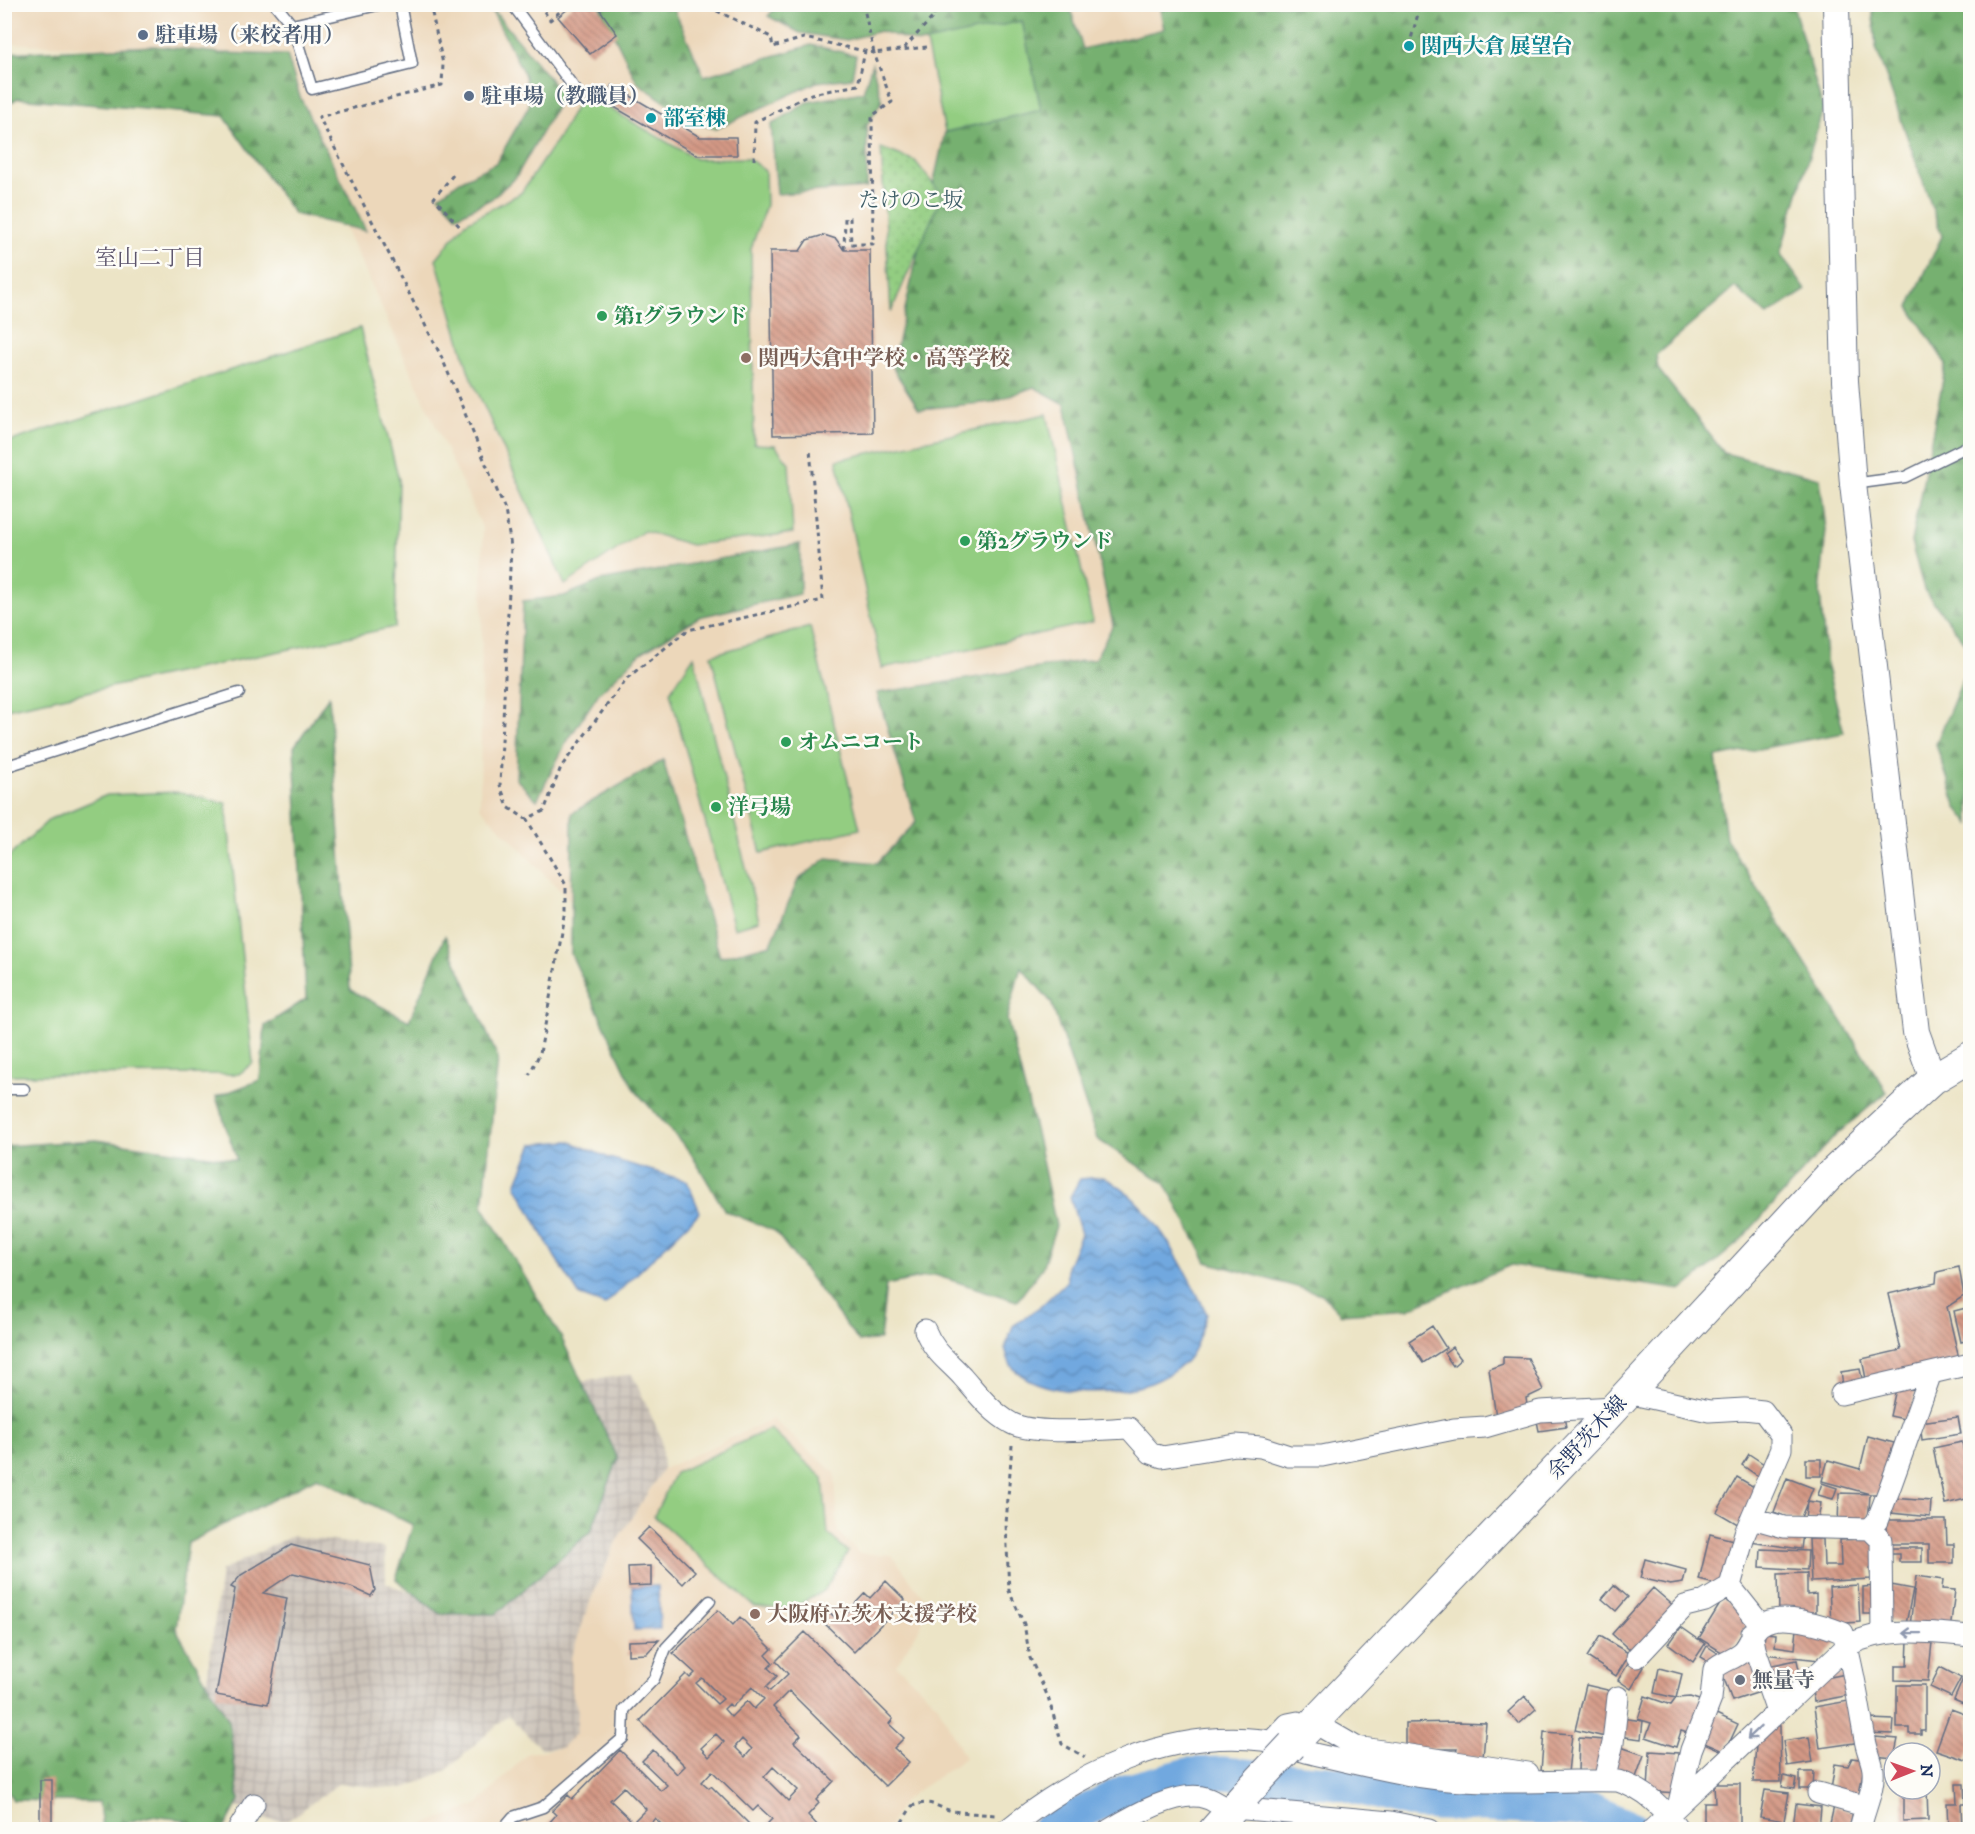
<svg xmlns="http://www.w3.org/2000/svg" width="1975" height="1834" font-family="'IM FELL DW Pica','Noto Serif JP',serif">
	<defs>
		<pattern id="industrial-grid" width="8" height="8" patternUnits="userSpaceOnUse" patternTransform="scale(1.5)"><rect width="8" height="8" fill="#cbc2b8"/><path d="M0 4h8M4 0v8" fill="none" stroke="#aea7a1"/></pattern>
		<pattern id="forest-firs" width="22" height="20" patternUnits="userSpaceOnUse" patternTransform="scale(1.5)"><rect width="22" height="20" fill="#76b06f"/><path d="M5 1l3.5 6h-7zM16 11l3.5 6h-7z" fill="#60905e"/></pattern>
		<pattern id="park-dots" width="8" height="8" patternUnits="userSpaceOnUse" patternTransform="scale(1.5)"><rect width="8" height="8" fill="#93cd81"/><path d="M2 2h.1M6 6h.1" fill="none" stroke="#7eb072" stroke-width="1.8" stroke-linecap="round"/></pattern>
		<pattern id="water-waves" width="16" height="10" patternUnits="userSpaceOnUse" patternTransform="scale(1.5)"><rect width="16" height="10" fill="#71a8df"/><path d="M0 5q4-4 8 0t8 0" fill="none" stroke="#5c89b8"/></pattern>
		<pattern id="building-back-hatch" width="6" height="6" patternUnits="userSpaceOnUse" patternTransform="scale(1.5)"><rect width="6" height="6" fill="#d49985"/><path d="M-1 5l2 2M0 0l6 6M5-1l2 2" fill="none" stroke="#ab7d70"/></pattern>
	</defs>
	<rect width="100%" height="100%" fill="#fdfcf7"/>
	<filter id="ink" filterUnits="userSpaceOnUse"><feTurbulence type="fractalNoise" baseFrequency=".0167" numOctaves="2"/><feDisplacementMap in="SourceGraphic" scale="12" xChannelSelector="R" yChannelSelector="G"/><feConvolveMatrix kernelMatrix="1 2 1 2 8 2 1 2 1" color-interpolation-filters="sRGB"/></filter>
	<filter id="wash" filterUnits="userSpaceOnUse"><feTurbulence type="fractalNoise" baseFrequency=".008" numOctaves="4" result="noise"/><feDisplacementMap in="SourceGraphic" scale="24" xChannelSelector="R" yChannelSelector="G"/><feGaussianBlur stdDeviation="1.35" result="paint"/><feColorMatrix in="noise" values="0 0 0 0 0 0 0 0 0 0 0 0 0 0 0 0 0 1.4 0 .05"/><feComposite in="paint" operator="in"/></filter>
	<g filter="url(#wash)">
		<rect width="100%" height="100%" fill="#ece4c6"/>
		<!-- built -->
		<path fill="#ecd7ba" d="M5 4 1196 5 1169 787 692 1028 480 807 483 529 266 55 5 43Z
			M772 1419 835 1473 838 1532 859 1553 892 1555 927 1602 921 1626 896 1665 938 1705 965 1758 904 1800 888 1829 409 1830 477 1805 528 1753 561 1748 578 1711 571 1689V1657L591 1599 616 1542 663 1469Z"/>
		<!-- industrial -->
		<path fill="url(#industrial-grid)" d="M632 1374 661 1437 663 1469 616 1542 591 1599 571 1657V1689L578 1711 576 1733 561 1748 541 1749 508 1715 447 1770 403 1789 338 1784 287 1821 267 1820 223 1801 204 1704 221 1571 292 1536 385 1548 386 1583 441 1605 574 1383Z"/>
		<!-- forest -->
		<path fill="url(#forest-firs)" stroke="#487066" stroke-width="1.5" d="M489 5 563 95 516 177 491 199 457 216 439 196 460 181 496 163 529 106 525 76Z
			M599 5H672L704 76 811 45 856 55 852 78 817 82 716 129 693 122 637 82Z
			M778 5H1069L1083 49 1164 29 1159 5H1793L1823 109 1780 254 1806 290 1767 315 1735 287 1656 355 1658 369 1724 453 1820 478 1826 530 1820 593 1827 668 1844 733 1716 757 1726 839 1887 1092 1836 1135 1738 1243 1682 1290 1511 1265 1408 1309 1341 1314 1322 1294 1207 1262 1165 1183 1097 1139 1051 1002 1021 967 1007 1019 1037 1137 1056 1226 1042 1268 1017 1301 935 1275 886 1285 880 1339 859 1342 775 1231 725 1211 690 1152 634 1089 571 954 572 813 663 760 720 957 771 944 798 880 827 858 877 863 916 822 877 693 1095 659 1113 625 1065 404 1034 387 992 402 919 409 892 367 945 132 1041 110 1022 22 926 42 919 43 880 31 847 40 800 33 768 16Z
			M1872 5H1970V649L1924 590 1911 542 1946 364 1909 307 1942 236 1876 48Z
			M155 46 219 53 287 55 300 97 366 231 294 214 224 116 18 98 5 106V53Z
			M872 64 882 101 867 125V188L777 194 771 125 808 102 863 92Z
			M800 544V594L699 617 641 653 599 693 566 743 537 800 516 779 523 601 564 596 600 581Z
			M1970 662V824L1957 808 1936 744Z
			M329 696 350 990 409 1021 445 936 498 1058 483 1207 561 1337 618 1459 591 1531 496 1614H440L396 1579 413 1525 317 1477 188 1543 176 1629 229 1721 239 1801 224 1829H180L185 1820 151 1816 102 1829 99 1802 13 1800 5 1787V1146L96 1140 237 1160 216 1097 260 1080 265 1026 306 999 294 747Z"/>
		<!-- park -->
		<path fill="url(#park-dots)" stroke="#577e70" stroke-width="1.5" d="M881 148 915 161 942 195 891 312Z"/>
		<!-- pitch -->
		<path fill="#93cd81" stroke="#577e70" stroke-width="1.5" d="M1022 21 1041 110 945 132 926 42Z
			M583 93 696 159 748 158 765 171 766 205 751 249 754 444 775 445 789 463 793 533 691 545 644 531 565 585 469 373 436 259 465 223 521 193 560 135Z
			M360 328 399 480 395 627 6 709 5 443Z
			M1047 414 1093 622 882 668 837 460Z
			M810 627 860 829 761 853 711 655Z
			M694 656 759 921 734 928 670 692Z
			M178 792 226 803 253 1063 239 1074 5 1075V860L50 819 107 795Z
			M770 1429 823 1478 828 1534 848 1552 824 1591 791 1609 755 1607 654 1516 675 1473Z"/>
		<!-- water -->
		<path fill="url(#water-waves)" stroke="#466c9e" stroke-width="1.5" d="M569 1141 609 1158 687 1181 700 1212 605 1305 580 1296 555 1257 516 1185 533 1144Z
			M1103 1177C1152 1201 1184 1267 1207 1314 1201 1330 1196 1353 1183 1364 1175 1371 1161 1379 1151 1383 1118 1396 1034 1398 1011 1365 1008 1361 1007 1353 1005 1348L1013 1326 1040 1307 1067 1281V1267L1081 1234 1070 1197 1080 1179Z
			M658 1586 660 1629 634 1630 632 1587Z"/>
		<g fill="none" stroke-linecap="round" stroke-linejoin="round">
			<!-- river -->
			<path stroke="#71a8df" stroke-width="33" d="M1047 1830 1125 1791 1188 1774 1222 1773 1338 1783 1416 1803 1593 1811 1637 1830"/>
		</g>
		<g id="blocks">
			<!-- building -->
			<path fill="url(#building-back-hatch)" fill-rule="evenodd" d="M574 4H596L617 34 590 54 558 17Z
				M612 85 700 137H736L737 155H697L602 100Z
				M824 235 836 239 844 250H870L873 433 773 435 770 251H800L807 240Z
				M1959 1267 1964 1296 1947 1307 1960 1363 1867 1384 1862 1359 1901 1350 1888 1294 1936 1283 1937 1272Z
				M1970 1307V1340L1961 1342 1954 1311Z
				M1432 1326 1446 1348 1423 1363 1409 1341Z
				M1452 1347 1461 1359 1453 1366 1444 1353Z
				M1503 1357 1528 1358 1543 1390 1526 1398 1528 1413 1496 1417 1489 1369 1503 1364Z
				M1860 1369 1863 1383 1843 1386 1841 1372Z
				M1897 1384 1916 1389 1909 1420 1890 1416Z
				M1563 1411 1566 1427 1539 1431 1536 1416Z
				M1958 1417 1961 1434 1922 1440 1920 1422Z
				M1868 1436 1894 1443 1880 1494H1870L1822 1481 1828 1460 1860 1469Z
				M1962 1442 1970 1483V1498L1945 1504 1933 1448Z
				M1749 1454 1770 1468 1762 1479 1742 1465Z
				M1806 1459H1821V1476H1806Z
				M1737 1477 1761 1491 1741 1526 1717 1512Z
				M1787 1478 1813 1488 1799 1522 1774 1512Z
				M1822 1483 1837 1488 1833 1499 1818 1495Z
				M1839 1493 1870 1494 1868 1526 1838 1525Z
				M1892 1498 1931 1501 1930 1517 1891 1513Z
				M1807 1501 1821 1503 1818 1521 1805 1519Z
				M1886 1520H1946L1947 1544H1954V1563H1929V1544H1886Z
				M649 1527 695 1571 683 1584 637 1539Z
				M1758 1528 1803 1534 1801 1549 1749 1542Z
				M1710 1534 1737 1541 1726 1587 1699 1580Z
				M1877 1538 1878 1569H1870L1871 1579 1811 1582 1809 1539H1823L1824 1566H1841L1840 1540Z
				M291 1545 370 1565 375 1590 371 1596 351 1587 293 1573 263 1593 287 1598 268 1704 216 1695 235 1589 231 1587 241 1575Z
				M1887 1548H1922V1562H1899V1554H1890Z
				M1761 1549 1808 1551 1807 1570 1760 1567Z
				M1645 1559 1686 1570 1683 1583 1670 1585 1640 1578Z
				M651 1566V1585L629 1586 628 1567Z
				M1807 1573V1595L1816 1594V1612L1779 1613 1778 1574Z
				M1916 1576 1943 1580 1942 1589 1955 1590 1950 1631 1910 1626Z
				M886 1581 905 1600 854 1652 820 1619 828 1611 839 1621 865 1593 870 1598Z
				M1614 1585 1628 1597 1616 1611 1602 1599Z
				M1858 1585 1860 1622 1831 1624 1829 1587Z
				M1891 1585 1913 1589 1906 1624 1884 1619Z
				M1876 1586 1877 1614H1863V1587Z
				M1653 1588 1676 1608 1634 1654 1612 1634Z
				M1723 1599 1752 1617 1728 1656 1699 1638Z
				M718 1610 733 1625 740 1617 772 1649 766 1655 773 1663 768 1668 777 1676 766 1687 770 1691 788 1674 776 1661 805 1632 893 1719 889 1724 904 1738 894 1748 909 1762 885 1786 789 1691 773 1707 801 1735 794 1742 834 1781 816 1800 819 1803 808 1815 819 1827 817 1830H774L768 1823 772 1819 758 1806 753 1811 712 1771 702 1782 709 1788 711 1786 755 1830H667L655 1818 645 1830H553L548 1824 556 1815 552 1811 568 1795 572 1799 620 1750 661 1791 667 1785 642 1761 653 1750 677 1774 685 1766 640 1721 686 1674 690 1678 695 1673 673 1653ZM702 1678 723 1699 717 1704 696 1683ZM752 1687 764 1699 754 1709 747 1701 731 1717 724 1709 729 1704 732 1707ZM716 1734 724 1742 709 1757 701 1748ZM742 1739 752 1749 745 1757 735 1747ZM773 1767 798 1790 788 1801 764 1777ZM624 1787 646 1809 633 1822 610 1800Z
				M1681 1627 1705 1644 1693 1662 1669 1644Z
				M1797 1629 1837 1635 1836 1643 1820 1660 1763 1654 1765 1633 1776 1634 1775 1646 1795 1649Z
				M1600 1636 1630 1654 1616 1676 1587 1657Z
				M659 1640 646 1654 628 1655V1641Z
				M1908 1640 1932 1642 1928 1681 1895 1680V1666H1907Z
				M1707 1646 1719 1654 1713 1664 1701 1657Z
				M1754 1656 1766 1690 1732 1701 1720 1667Z
				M1631 1659 1644 1667 1631 1689 1618 1680Z
				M1797 1660 1801 1679 1771 1685 1767 1666Z
				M1970 1662V1707L1954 1700Z
				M1940 1667 1961 1678 1951 1697 1930 1687Z
				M1659 1668 1682 1674 1676 1698 1654 1693Z
				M1846 1674 1850 1695 1814 1702 1810 1681Z
				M1586 1685 1616 1692 1605 1737 1575 1730Z
				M1897 1685H1925V1730H1921V1734H1909V1728H1897Z
				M1525 1696 1536 1709 1519 1724 1508 1712Z
				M1645 1696 1671 1705 1676 1698 1690 1697 1702 1701 1691 1734 1681 1731 1676 1747 1646 1737 1651 1723 1638 1719Z
				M1854 1700 1861 1742 1820 1748 1814 1707Z
				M1951 1709 1970 1716V1749L1966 1760 1936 1750Z
				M1712 1712 1738 1724 1725 1752 1700 1741Z
				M1621 1718 1643 1721 1641 1739 1618 1736Z
				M1870 1719 1894 1720 1893 1734 1867 1733Z
				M1457 1722 1486 1723 1483 1758 1455 1756 1457 1749H1405V1723Z
				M1768 1725 1780 1726 1781 1782H1753L1757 1734Z
				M1544 1732 1572 1734 1568 1773 1541 1771Z
				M1809 1737 1813 1762 1787 1766 1783 1741Z
				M1875 1737 1898 1739 1894 1758 1874 1756Z
				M1579 1738 1604 1740 1602 1774 1578 1772Z
				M1618 1746 1644 1755 1634 1783 1609 1774Z
				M1650 1751 1679 1753 1677 1793 1648 1791Z
				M1852 1758 1865 1760 1859 1795 1831 1790 1835 1764 1848 1766Z
				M1800 1772H1814L1813 1789H1800Z
				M1784 1776 1797 1779 1795 1789 1782 1787Z
				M40 1780H52V1825H61V1830H31V1825H40Z
				M1714 1784H1740V1828H1704V1803H1715Z
				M1956 1784H1964L1965 1804H1961L1962 1830H1948L1947 1803H1957Z
				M1903 1789H1927L1928 1820 1903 1821Z
				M1765 1790 1789 1793 1784 1821 1760 1817Z
				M1796 1804 1821 1807 1819 1830 1793 1827Z
				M1834 1806 1853 1811 1849 1830 1829 1828Z"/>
		</g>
	</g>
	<g filter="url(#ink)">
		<use href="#blocks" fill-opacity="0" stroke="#646e82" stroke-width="1.5"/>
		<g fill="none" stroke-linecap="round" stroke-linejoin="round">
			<!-- service casing -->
			<g stroke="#646e82" stroke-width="13">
				<path id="service" d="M275 4 292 25 312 89 412 64 400 4
					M512 4 581 97
					M292 25 382 4
					M1853 484 1905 477 1970 445
					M4 767 239 693
					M4 1089H24
					M502 1830 513 1817 543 1807 623 1738 624 1710 654 1679 666 1648 710 1601"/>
			</g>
			<!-- minor casing -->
			<g stroke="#646e82" stroke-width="23">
				<path id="minor" d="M925 1330C934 1352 946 1359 962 1376 977 1393 991 1412 1011 1423 1033 1436 1103 1429 1129 1428L1151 1453 1162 1457 1236 1445 1261 1447 1289 1456H1322L1454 1429 1485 1427 1540 1411 1615 1407
					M1628 1393 1709 1411 1744 1409 1763 1411 1781 1435V1449L1745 1533 1730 1586 1705 1601 1685 1606 1637 1657
					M1841 1394 1970 1364
					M1752 1518 1784 1527 1870 1529 1877 1521 1889 1490 1931 1373
					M1870 1529 1881 1540 1882 1633
					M1730 1586 1761 1625
					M1752 1633 1755 1649 1777 1712
					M1325 1729 1356 1747 1528 1773
					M1271 1742 1288 1724 1298 1722
					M1604 1781 1613 1743 1618 1697
					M1818 1793 1864 1806
					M1679 1803 1691 1750 1711 1699 1714 1669C1722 1661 1734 1659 1742 1652 1751 1644 1751 1632 1761 1625 1780 1611 1824 1625 1843 1633 1854 1668 1858 1703 1865 1739 1866 1749 1872 1760 1873 1770 1875 1790 1863 1811 1860 1830
					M1233 1808 1391 1822 1430 1830
					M238 1830 254 1804
					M1007 1830C1079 1772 1168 1729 1262 1740 1277 1742 1292 1748 1306 1752 1345 1761 1384 1771 1422 1777 1488 1787 1553 1779 1618 1781 1646 1790 1662 1807 1679 1830
					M1109 1830C1132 1816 1179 1789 1206 1798 1214 1800 1222 1807 1230 1812
					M1652 1830 1847 1646C1884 1626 1930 1632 1970 1636"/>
			</g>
			<!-- tertiary casing -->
			<g stroke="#646e82" stroke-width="28">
				<path id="tertiary" d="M1836 4 1845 381 1853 484 1916 1032 1933 1079"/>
			</g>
			<!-- secondary casing -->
			<g stroke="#646e82" stroke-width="32">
				<path id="secondary" d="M1292 1745 1590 1434 1831 1174 1933 1079 1970 1057
					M1214 1830 1246 1794"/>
			</g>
			<!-- path -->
			<path stroke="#646e82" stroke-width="3" stroke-dasharray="4.5 4.5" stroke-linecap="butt" d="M430 4 443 64 442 85 319 117 442 358 505 510 511 547 500 785 508 807 526 819 544 811 561 767 627 678 688 630 823 600 810 449
				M539 4 550 20 569 4
				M711 4 717 11 771 37 773 47 804 38 874 53 892 102 872 116 873 244H851L850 218H845L844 250
				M863 4 874 53 927 47
				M717 11 724 4
				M1409 46 1418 14V4
				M904 48 934 16V4
				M754 160 755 122 811 94 858 85 865 51
				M453 175 434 198 461 228
				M526 818 566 885V910L540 1053 529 1075
				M1012 1445 1006 1524 1009 1591 1024 1624 1030 1658 1048 1697 1062 1744 1085 1757
				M897 1830 912 1806C933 1799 934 1807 953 1811 967 1813 982 1814 996 1815"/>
			<!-- service -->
			<use href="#service" stroke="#fff" stroke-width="10"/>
			<!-- minor -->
			<use href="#minor" stroke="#fff" stroke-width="21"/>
			<!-- tertiary -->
			<use href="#tertiary" stroke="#fff" stroke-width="26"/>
			<!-- secondary -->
			<use href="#secondary" stroke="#fff" stroke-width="30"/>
			<!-- secondary-bridge casing -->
			<g stroke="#646e82" stroke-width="32" stroke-linecap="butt">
				<path id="secondary-bridge" d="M1246 1794 1292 1745"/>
			</g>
			<!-- secondary-bridge -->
			<use href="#secondary-bridge" stroke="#fff" stroke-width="30"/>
		</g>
		<!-- one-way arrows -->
		<defs><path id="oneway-shaft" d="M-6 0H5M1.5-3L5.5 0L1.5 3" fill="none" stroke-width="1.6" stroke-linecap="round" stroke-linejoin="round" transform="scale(1.5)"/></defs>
		<g stroke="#8d97ae">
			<use href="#oneway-shaft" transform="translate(1912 1633) rotate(-179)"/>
			<use href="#oneway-shaft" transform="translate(1754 1733) rotate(137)"/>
		</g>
	</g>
	<!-- markers -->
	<g fill="#5c6f8a" stroke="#fdfcf7" stroke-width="2">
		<circle cx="143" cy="35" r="6"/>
		<circle cx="469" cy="96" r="6"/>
	</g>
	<g fill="#0f9aa8" stroke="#fdfcf7" stroke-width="2">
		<circle cx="1409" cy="46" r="6"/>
		<circle cx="651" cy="118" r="6"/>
	</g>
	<g fill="#2e9e5b" stroke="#fdfcf7" stroke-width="2">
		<circle cx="602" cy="316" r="6"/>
		<circle cx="965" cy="541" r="6"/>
		<circle cx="786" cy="742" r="6"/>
		<circle cx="716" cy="807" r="6"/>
	</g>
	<g fill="#8d6e63" stroke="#fdfcf7" stroke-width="2">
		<circle cx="746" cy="358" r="6"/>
		<circle cx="755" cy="1614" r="6"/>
	</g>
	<circle fill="#6b7280" stroke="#fdfcf7" stroke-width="2" cx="1740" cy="1680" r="6"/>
	<g text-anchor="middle" stroke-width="5" stroke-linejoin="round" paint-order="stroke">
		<!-- service labels -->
		<g font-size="21" font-weight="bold" fill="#4e5e75" stroke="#fdfcf7" text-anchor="start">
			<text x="155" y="42">駐車場（来校者用）</text>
			<text x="481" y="103">駐車場（教職員）</text>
		</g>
		<!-- culture labels -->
		<g font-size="21" font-weight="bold" fill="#0d838f" stroke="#fdfcf7" text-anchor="start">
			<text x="1421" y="53">関西大倉 展望台</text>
			<text x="663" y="125">部室棟</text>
		</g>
		<!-- park labels -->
		<g font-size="21" fill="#3f5e68" stroke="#fdfcf7">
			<text x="911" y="207">たけのこ坂</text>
		</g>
		<!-- leisure labels -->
		<g font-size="21" font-weight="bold" fill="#27864d" stroke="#fdfcf7" text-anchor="start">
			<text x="614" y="323">第1グラウンド</text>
			<text x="977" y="548">第2グラウンド</text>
			<text x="798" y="749">オムニコート</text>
			<text x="728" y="814">洋弓場</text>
		</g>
		<!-- education labels -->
		<g font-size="21" font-weight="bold" fill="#785e54" stroke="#fdfcf7" text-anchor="start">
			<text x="758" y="365">関西大倉中学校・高等学校</text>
			<text x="767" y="1621">大阪府立茨木支援学校</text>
		</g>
		<!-- street labels -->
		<g font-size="21" fill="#1b2f5e" stroke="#fdfcf7">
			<text transform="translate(1587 1437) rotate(-47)" y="7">余野茨木線</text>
		</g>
		<!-- worship labels -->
		<g font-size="21" font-weight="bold" fill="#5b616d" stroke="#fdfcf7" text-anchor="start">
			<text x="1752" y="1687">無量寺</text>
		</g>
		<!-- neighbourhood labels -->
		<g font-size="22" fill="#5c546c" stroke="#fdfcf7">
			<text x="150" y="265">室山二丁目</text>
		</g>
	</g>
	<!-- margin -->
	<rect width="1975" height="1834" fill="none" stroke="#fdfcf7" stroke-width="24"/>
	<!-- north arrow -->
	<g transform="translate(1912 1771) rotate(89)"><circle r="28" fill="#fdfcf7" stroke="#a3aaba" stroke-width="1.5"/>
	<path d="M0-4.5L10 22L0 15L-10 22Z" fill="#d1495b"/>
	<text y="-9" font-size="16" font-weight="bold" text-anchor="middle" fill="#1b2f5e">N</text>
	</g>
</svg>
